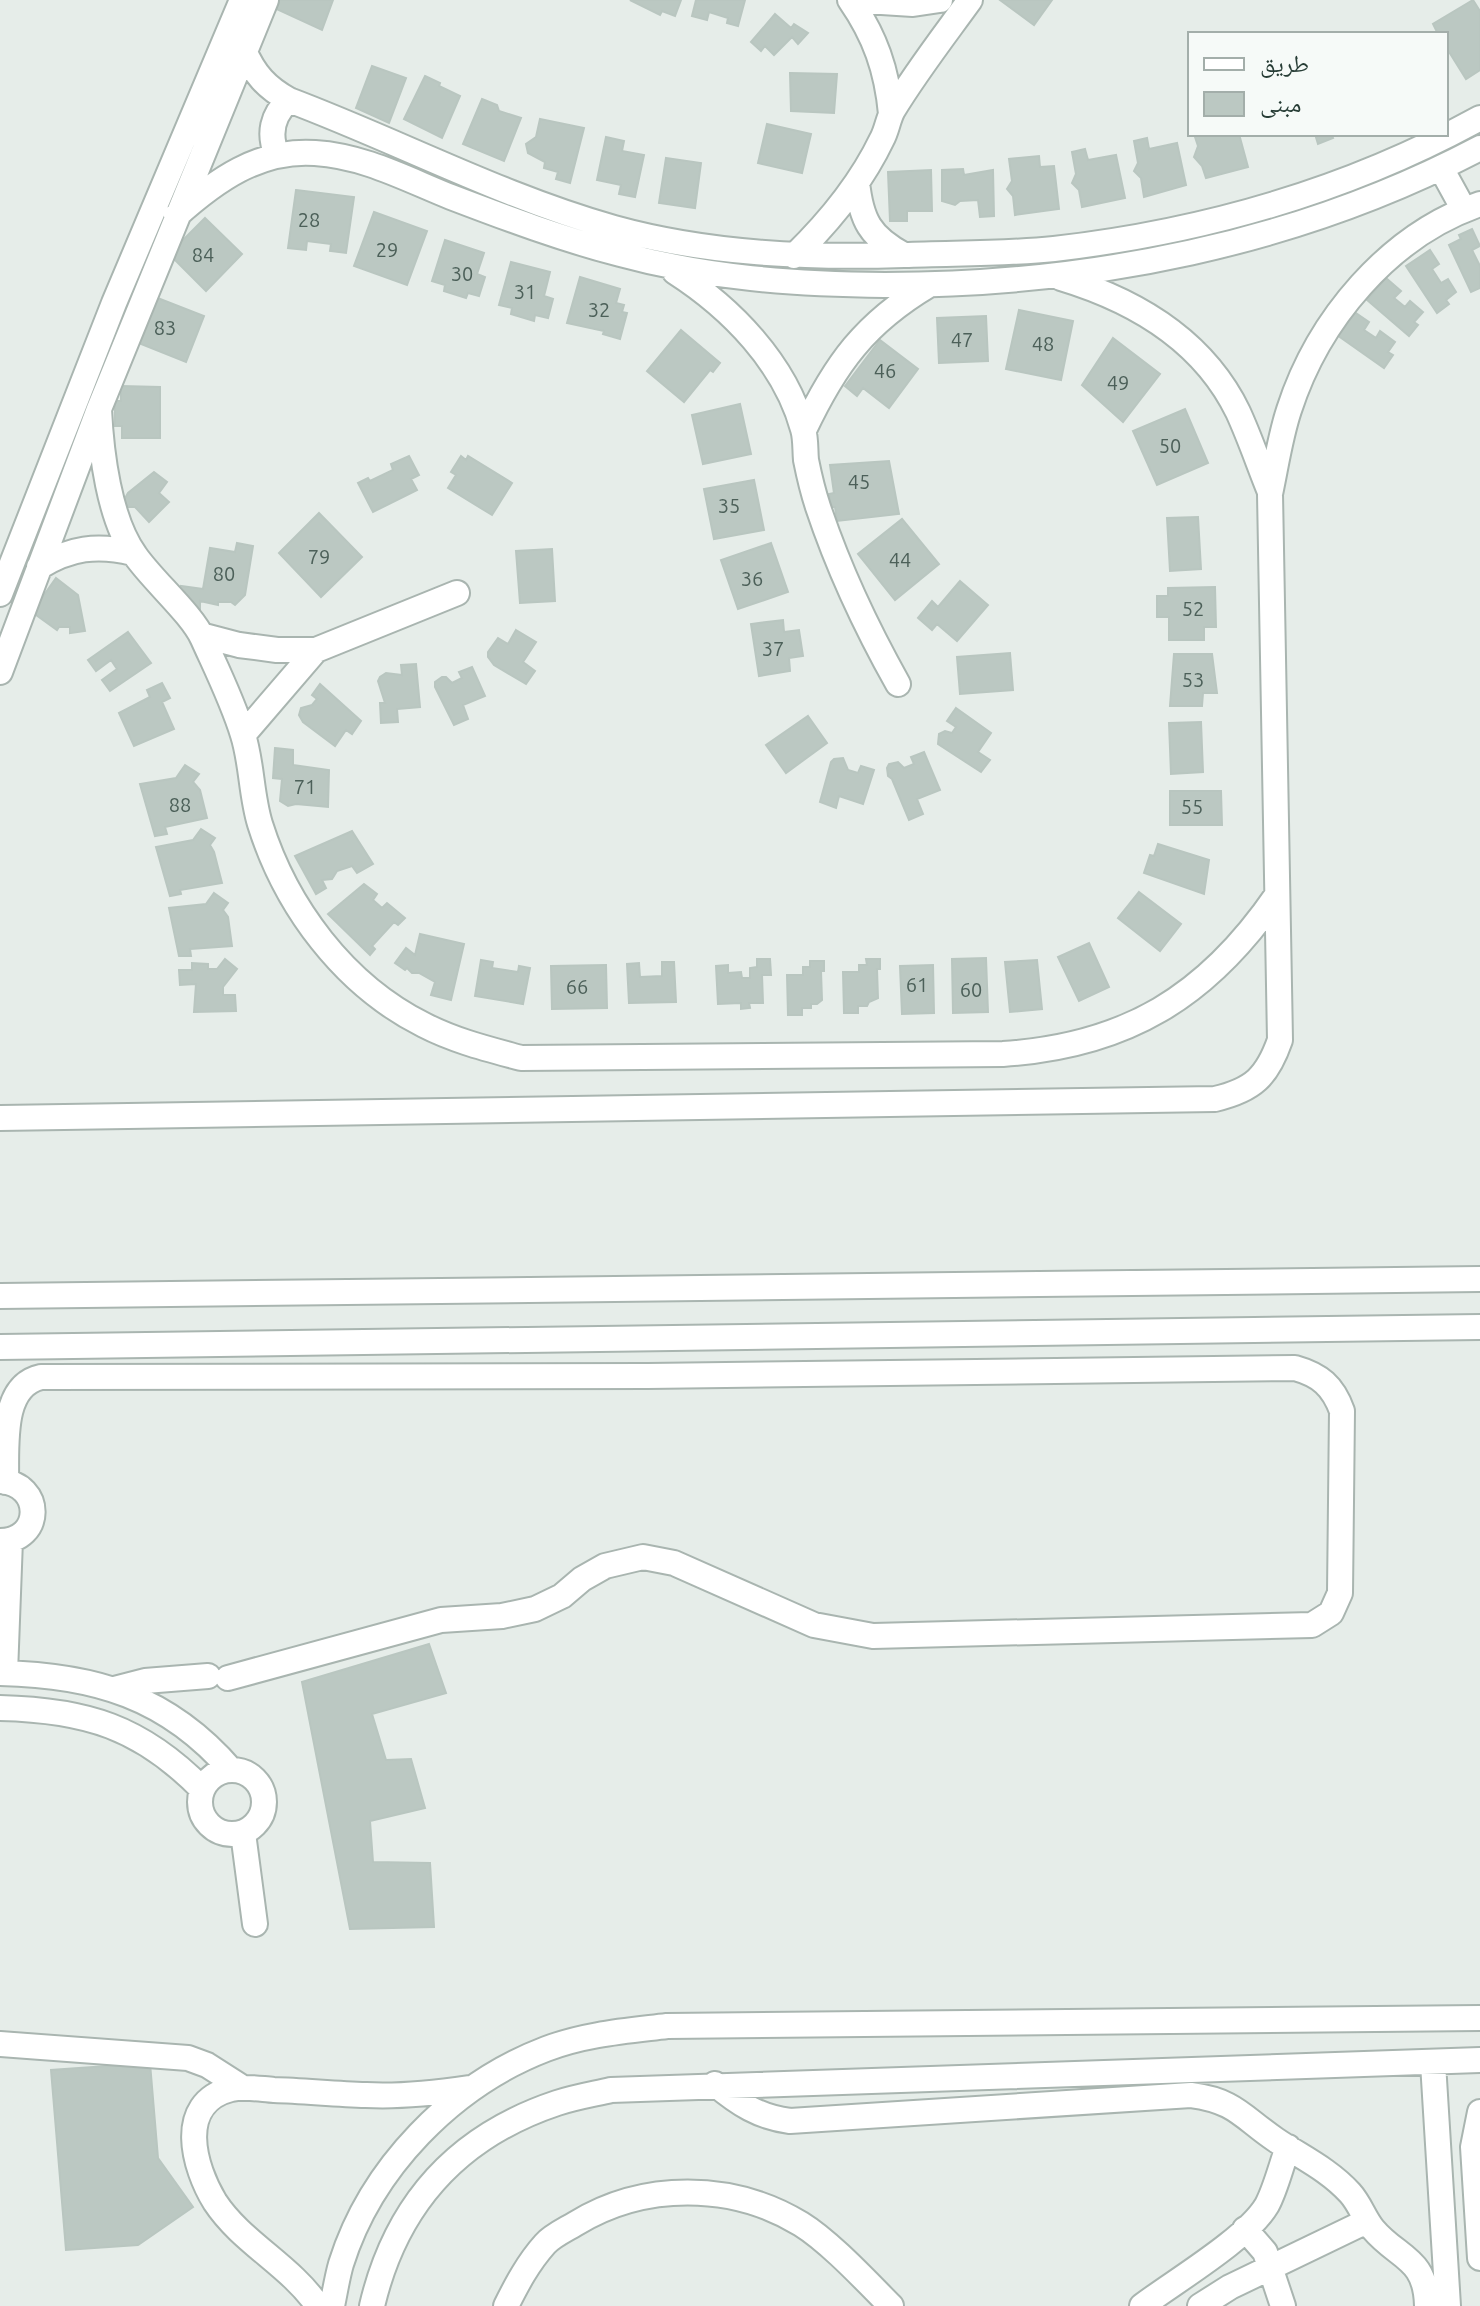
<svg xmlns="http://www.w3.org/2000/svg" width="1480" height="2306" font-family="Ubuntu,'Noto Naskh Arabic',sans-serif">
	<rect width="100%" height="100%" fill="#e6ede9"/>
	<!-- building -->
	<path fill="#bbc8c2" stroke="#b9c6c0" stroke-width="2" d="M272 0H333L322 30 270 6Z
		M630 0H681L675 16 662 11 660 15Z
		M696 0H745L738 26 727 23 728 18 709 12 707 20 692 16Z
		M1000 0H1052L1034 25Z
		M1473 0 1480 11V70L1466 79 1446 47V34H1438L1433 24Z
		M775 14 791 28 794 24 808 33 798 44 792 37 774 55 765 46 761 51 751 42Z
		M372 66 406 78 389 123 356 108Z
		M790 73 837 74 834 113 791 111Z
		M425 76 440 83 439 86 460 96 442 138 404 119Z
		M482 99 497 105 499 111 521 118 504 161 463 144Z
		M540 119 584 128 570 183 556 179 558 172 544 168 545 162 528 153 526 144 536 137Z
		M767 124 811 134 802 173 758 163Z
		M1194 134H1239L1248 167 1206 178 1202 166 1194 157 1198 146Z
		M1315 134H1331L1333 138 1318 144Z
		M606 137 624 141 622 151 644 155 635 197 619 194 621 185 597 180Z
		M1147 138 1149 149 1177 143 1186 185 1144 197 1141 178 1134 171 1138 163 1134 141Z
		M1085 149 1088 160 1116 155 1125 198 1082 207 1079 190 1072 183 1076 174 1072 152Z
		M1039 156 1040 167 1054 166 1059 209 1015 215 1013 196 1007 189 1012 181 1009 159Z
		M666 158 701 163 695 208 659 203Z
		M963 169 964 175 993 170 994 216 980 217 978 200 960 201 955 205 942 201V170Z
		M931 170 932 211H907V221H890L888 172Z
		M296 190 354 197 346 253 330 251 331 244 307 241 306 250 288 248Z
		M374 212 427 231 407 285 354 266Z
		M205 218 242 254 206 291 169 254Z
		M1472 229 1480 246 1472 250 1480 266V288L1471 292 1449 245 1461 239 1459 235Z
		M445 240 484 253 477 274 485 277 479 296 468 293 466 298 444 291 445 285 432 281Z
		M1430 250 1439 264 1432 269 1441 283 1448 279 1456 292 1446 300 1449 304 1437 313 1406 266Z
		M511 262 550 272 544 296 553 299 548 318 535 315 534 321 511 314 512 308 499 305Z
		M580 277 620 289 616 303 624 305 622 312 627 313 620 339 603 334 604 331 567 323Z
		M1386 278 1401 291 1394 298 1405 307 1410 301 1423 312 1414 322 1418 325 1409 336 1367 300Z
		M155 297 204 316 186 362 136 342Z
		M1019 310 1073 321 1061 380 1006 369Z
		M1353 311 1369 322 1364 330 1376 338 1380 331 1395 342 1388 352 1393 355 1384 368 1337 335Z
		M986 316 988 361 939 363 937 318Z
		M681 330 720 363 713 372 710 370 684 402 647 371Z
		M1113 338 1160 374 1123 422 1082 385Z
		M880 340 918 369 889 408 863 388 857 396 845 386Z
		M121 386 160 387V438H122V426H115V401H121Z
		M740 404 751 454 703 464 692 415Z
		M1185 409 1208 463 1157 485 1133 431Z
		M409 456 419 475 411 479 417 490 373 512 358 483 368 478 370 481 393 470 391 464Z
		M461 456 466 460 468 456 512 483 492 515 448 488 456 475 451 472Z
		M889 461 899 514 837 521 835 507H831L829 494 834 493 830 465Z
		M154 472 167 482 159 493 169 502 149 522 135 507H128L124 500 128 493Z
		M754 480 764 530 714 539 704 489Z
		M319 513 362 557 321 597 279 553Z
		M1198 517 1201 569 1170 571 1167 518Z
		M902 519 939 564 895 600 858 554Z
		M237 543 253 546 245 595 235 605 231 602H218V605L200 601V609L182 596 181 586 203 589 210 548 235 552Z
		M771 543 788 592 738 609 721 560Z
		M552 549 555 601 520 603 516 551Z
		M56 578 78 595 85 631 70 633V627H59L57 630 32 612Z
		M960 581 988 605 957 641 937 624 932 630 918 618 932 601 938 607Z
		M1215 587 1216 627H1204V640H1169V617H1157V596H1168V588Z
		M783 620 784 632 799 630 803 656 789 658 790 671 759 676 751 624Z
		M516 630 536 642 523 662 535 671 526 684 494 665 488 657V652L498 638 508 644Z
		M128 632 151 663 110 691 102 680 117 669 111 660 96 671 88 660Z
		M1010 653 1013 690 960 694 957 657Z
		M1174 654H1212L1217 693H1203L1202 706H1170Z
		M416 664 420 707 397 709 398 722 381 723 380 703H385L378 681 380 677 386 673 402 675 401 665Z
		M472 667 485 696 463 705 468 719 454 725 435 687V682L442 677H446L452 683 462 678 459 672Z
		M162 683 170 698 162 702 174 729 134 746 119 713 150 697 147 690Z
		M320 684 361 721 352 734 346 730 335 746 303 722 299 715 301 708 312 705 317 699 312 695Z
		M956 708 991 733 978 752 990 760 981 772 938 744 939 734 945 731 952 733 956 727 947 721Z
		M808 716 827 743 786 773 766 745Z
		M1201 722 1203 772 1171 774 1169 723Z
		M275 748 293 750V765L329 770 328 807 296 804 288 806 280 801 282 779 273 778Z
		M924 752 940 790 917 799 923 814 909 820 892 779 888 776 887 768 889 764 898 762 904 768 914 764 911 757Z
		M843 758 848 770 858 773 861 766 874 770 863 804 839 796 836 808 820 802 831 762 834 759Z
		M185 765 199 774 193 782 200 790 207 818 165 827 167 834 155 836 140 784 176 778Z
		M1170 791H1221L1222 825H1170Z
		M201 829 215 838 210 845 214 852 222 883 180 890 181 894 170 896 156 847 193 840Z
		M352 831 373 864 357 873 352 866 337 871 332 879 322 880 326 888 316 894 295 856Z
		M1158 844 1209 860 1204 894 1144 873 1150 855 1154 856Z
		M364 884 377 894 373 900 382 908 387 903 405 918 398 925 394 922 372 946 375 949 370 955 328 914Z
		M1139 892 1181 924 1160 951 1118 918Z
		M214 893 228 903 223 910 228 917 232 946 190 949 191 956H179L169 908 206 904Z
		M420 934 464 944 451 1000 431 995 435 982 419 973H412L407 968 405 970 395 963 406 948 415 955Z
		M1089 943 1109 987 1079 1001 1058 957Z
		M986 958 988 1012 953 1013 952 959Z
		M225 959 237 969 223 987V995H235L236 1011 194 1012 196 984 180 985 179 970H192V963L208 964V969H217Z
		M757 959H770L771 975H762L763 1003H749L750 1008 741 1009V1003L718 1004 716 966 728 965V973L741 972 742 978H750V968L757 967Z
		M866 959H880V969H877L878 998 869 1002 867 1006H858V1013H844L843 972H859V965H867Z
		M481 960 493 962 492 968 518 972 519 966 530 968 523 1004 475 996Z
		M1037 960 1042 1009 1010 1012 1005 962Z
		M810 961H824V971H821L822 1000 817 1004H811V1008H802V1015H788L787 975H803V967H810Z
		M662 962H674L676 1002 629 1003 627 964 639 963 640 977 662 976Z
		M606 965 607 1008 552 1009 551 966Z
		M933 965 934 1013 902 1014 900 966Z
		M429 1644 446 1693 372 1714 386 1760 411 1759 425 1808 370 1821 373 1862 430 1863 434 1927 350 1929 302 1682Z
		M150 2063 158 2158 193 2207 138 2245 66 2250 51 2070Z"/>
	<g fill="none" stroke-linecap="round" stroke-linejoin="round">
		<!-- minor casing -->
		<g stroke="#a9b5b0" stroke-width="28">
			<path id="minor" d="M850 0C875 36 887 70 891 114
				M850 0 913 4 940 0
				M244 50C254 74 267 88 289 100 398 141 501 196 614 228 708 254 807 258 904 255 954 253 1004 254 1054 249 1202 232 1349 190 1480 118
				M277 155C268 134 272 115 289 100
				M1441 168 1464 210
				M857 182C861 220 870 237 904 255
				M176 216C215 181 259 149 315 153 364 156 406 179 451 197 506 218 562 239 620 254 707 278 795 284 885 285 1089 285 1298 244 1480 148
				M794 256C829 222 861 183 882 139 887 130 888 119 893 110 916 72 944 36 970 0
				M675 272C731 308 785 363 803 429 806 439 805 450 806 460 809 475 813 492 818 507 839 570 866 627 898 684
				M1061 278C1134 300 1203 340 1238 412 1250 438 1259 465 1270 492
				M99 409C101 452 109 519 135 555 152 580 192 614 203 639 217 670 233 702 243 735 252 763 251 795 260 824 286 907 344 985 424 1025 455 1041 488 1049 521 1058L1003 1054C1126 1046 1207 997 1277 895
				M804 430C835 364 865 323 929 285
				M39 567C70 548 97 544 133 553
				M0 594 114 303 242 0
				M201 635 239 645 277 650H316L457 593
				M0 672 99 409 266 0
				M243 735 316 650
				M0 1118 1215 1099C1253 1090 1267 1077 1280 1040L1270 494C1276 466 1280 437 1289 410 1318 320 1389 235 1480 204
				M0 1296 1480 1279
				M0 1347 1480 1327
				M0 1481C44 1484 43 1541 0 1541
				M6 1482C7 1447 0 1386 41 1377L648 1376 1295 1368C1320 1375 1333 1386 1342 1411L1340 1593 1331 1613 1312 1625 873 1636 814 1625 674 1563 643 1557 605 1566 582 1579 562 1596 535 1609 502 1616 441 1620 228 1678
				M0 1673C95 1675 168 1697 231 1770
				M5 1673 10 1540
				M114 1689 145 1681 208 1676
				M0 1708C86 1710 141 1727 202 1789
				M200 1802a32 32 0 1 1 64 0a32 32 0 1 1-64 0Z
				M243 1833 255 1924
				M0 2044 188 2058 207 2065 243 2088
				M1433 2063 1448 2306
				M715 2084C739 2104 759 2117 790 2121L1191 2095C1236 2101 1242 2117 1276 2140 1301 2157 1328 2169 1350 2193 1360 2204 1364 2218 1373 2229 1398 2259 1426 2257 1427 2306
				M1480 2112 1473 2147 1480 2258
				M1245 2229 1265 2252 1283 2306
				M318 2306C290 2265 242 2243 215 2202 194 2168 175 2103 231 2089 245 2086 260 2089 274 2090 304 2091 335 2094 366 2095 400 2097 435 2093 469 2088
				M332 2306C335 2292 337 2278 341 2264 371 2168 452 2085 546 2049 585 2034 626 2031 667 2026L1480 2018
				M372 2306C396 2204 458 2136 557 2103 575 2097 594 2094 611 2090L1480 2060
				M506 2306C517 2284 528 2263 545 2244 552 2236 565 2230 575 2224 643 2182 732 2182 801 2224 830 2242 866 2281 891 2306
				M1142 2306C1175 2281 1247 2239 1267 2205 1276 2188 1281 2166 1288 2147
				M1200 2306 1230 2287 1367 2221"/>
		</g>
		<!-- minor -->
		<use href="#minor" stroke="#fff" stroke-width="24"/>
	</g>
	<g text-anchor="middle" stroke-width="6" stroke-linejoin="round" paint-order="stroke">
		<!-- number labels -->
		<g font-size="20" fill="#4c6059">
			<text x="309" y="227">28</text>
			<text x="387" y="257">29</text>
			<text x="203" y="262">84</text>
			<text x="462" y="281">30</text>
			<text x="525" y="299">31</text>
			<text x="599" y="317">32</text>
			<text x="165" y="335">83</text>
			<text x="962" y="347">47</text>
			<text x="1043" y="351">48</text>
			<text x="885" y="378">46</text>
			<text x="1118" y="390">49</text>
			<text x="1170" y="453">50</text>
			<text x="859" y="489">45</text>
			<text x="729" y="513">35</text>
			<text x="319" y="564">79</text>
			<text x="900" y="567">44</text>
			<text x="224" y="581">80</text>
			<text x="752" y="586">36</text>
			<text x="1193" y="616">52</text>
			<text x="773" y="656">37</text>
			<text x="1193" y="687">53</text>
			<text x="305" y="794">71</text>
			<text x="180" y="812">88</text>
			<text x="1192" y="814">55</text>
			<text x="917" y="992">61</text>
			<text x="577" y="994">66</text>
			<text x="971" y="997">60</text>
		</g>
	</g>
	<!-- legend -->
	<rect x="1188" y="32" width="260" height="104" fill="#f6faf8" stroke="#a3aeaa" stroke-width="2"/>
	<rect x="1204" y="58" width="40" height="12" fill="#ffffff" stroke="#a3aeaa" stroke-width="2"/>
	<text x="1260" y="72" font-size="24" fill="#273d36">طريق</text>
	<rect x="1204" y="92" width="40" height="24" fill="#bbc8c2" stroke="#a3aeaa" stroke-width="2"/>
	<text x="1260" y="112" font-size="24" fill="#273d36">مبنى</text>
</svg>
